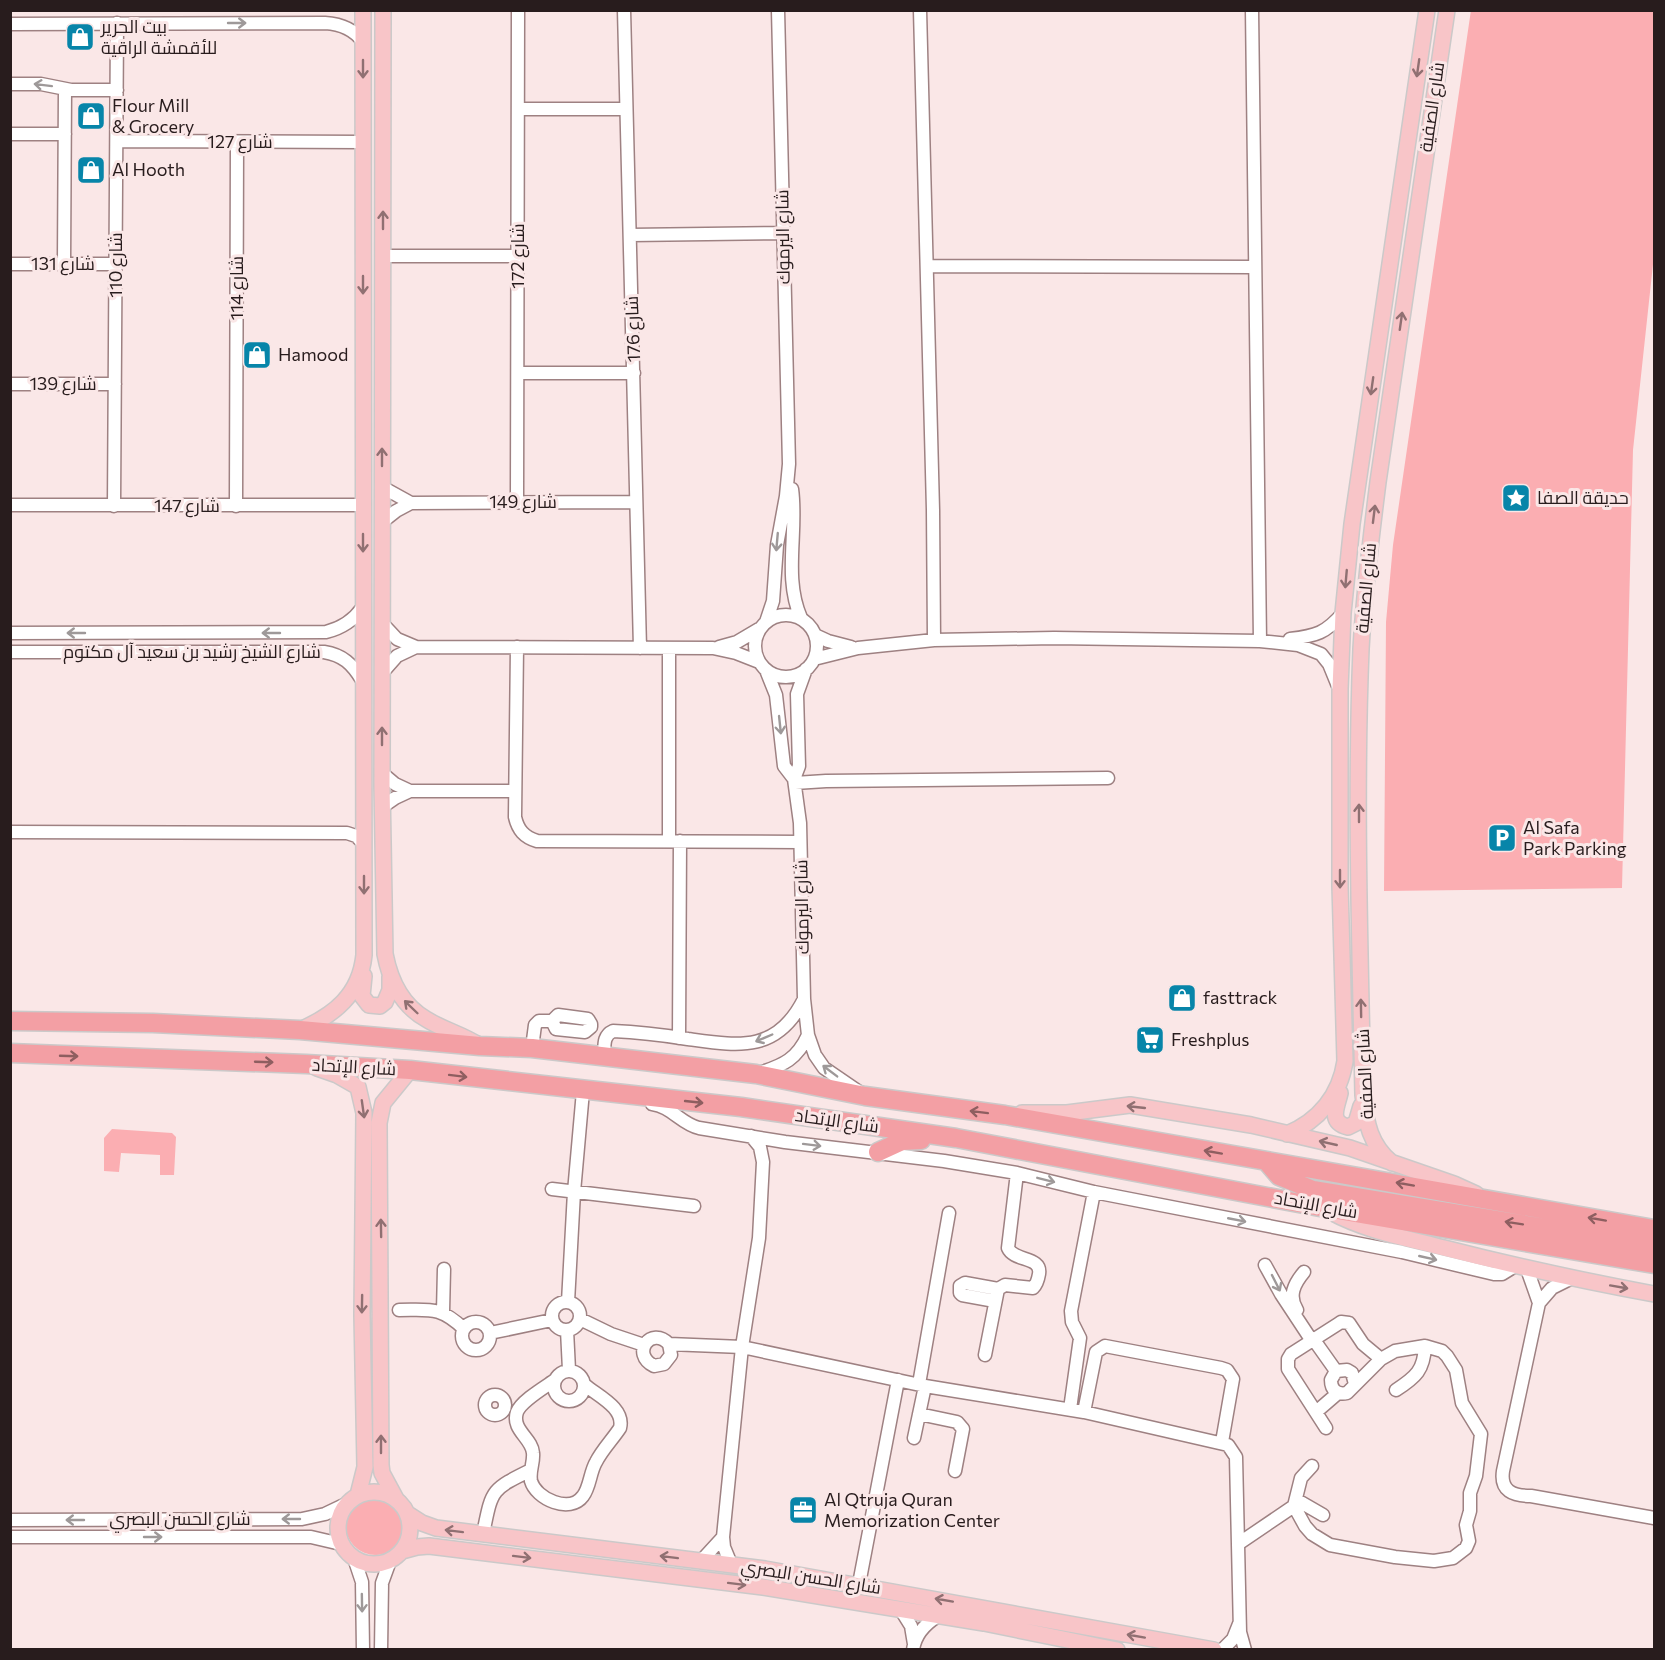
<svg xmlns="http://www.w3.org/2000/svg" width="1665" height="1660" font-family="Commissioner,Cairo,sans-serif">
	<rect width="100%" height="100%" fill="#fae7e7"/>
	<!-- green -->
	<path fill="#fbaeb2" d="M1471 10 1654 11V255L1633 450 1622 888 1384 891 1386 622 1393 545Z
		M112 1129 172 1133 176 1137 174 1175H160V1155L121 1153 119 1172 104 1171V1138Z
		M345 1524a31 31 0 1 1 62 0a31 31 0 1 1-62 0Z"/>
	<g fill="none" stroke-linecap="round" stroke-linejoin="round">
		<!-- minor casing -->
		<g stroke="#9e8182" stroke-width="15">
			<path id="minor" d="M624 10 640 648
				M920 10 933 510 934 640
				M1252 10 1260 641
				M10 24 325 23C341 24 354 29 363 42
				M10 84H41L71 90H117
				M518 109H626
				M10 134H65
				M117 141 363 142
				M630 235 783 233
				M383 256H518
				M10 264H116
				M64 264 65 89
				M927 266 1255 267
				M518 373H634
				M10 384H115
				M382 487 411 503 636 502
				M792 489C798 532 783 577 801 618
				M517 502 518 10
				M10 505H363
				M114 506 117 23
				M236 506 237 142
				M382 522 396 511 411 503
				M755 646a31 31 0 1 1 62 0a31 31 0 1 1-62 0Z
				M766 622 773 601 777 545 786 496 789 464 778 10
				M383 624 397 639 416 647 713 648 736 653 759 662
				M10 633 326 632C342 628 353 621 362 608
				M815 635 828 641 851 647
				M1290 639C1316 636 1326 633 1343 613
				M517 647 515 817C518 830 524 837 537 841L800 842
				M719 647 737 642 759 629
				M10 652H324C343 655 352 664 362 680
				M814 659 858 648 934 640 1054 638 1260 641 1298 645 1321 654 1329 664 1338 686
				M806 669 797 694 799 766 794 779 800 823 804 999 808 1035 815 1055 824 1068 862 1094
				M766 670 776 695 784 766 794 779
				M382 673 397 656 416 647
				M382 773 395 784 410 791
				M795 783 826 781 1108 778
				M382 807 395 798 410 791H515
				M10 832 347 833 356 836 364 844
				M669 841V648
				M558 1015 588 1019 591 1024V1027L585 1032 556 1029 552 1021Z
				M679 1038 680 841
				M532 1048 535 1025 539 1021H552
				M604 1057C605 1047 602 1036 613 1031 638 1032 663 1035 688 1039 739 1046 777 1053 804 999
				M759 1073C784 1065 797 1059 808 1035
				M652 1104C671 1106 681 1124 699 1128L785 1142 944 1161 1017 1173 1094 1192 1402 1252 1494 1274H1502L1515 1266
				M552 1189 694 1206
				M1265 1265 1281 1294 1312 1341
				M1527 1269 1539 1303
				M1570 1279 1552 1288 1539 1303 1503 1471C1500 1491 1513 1496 1531 1496L1654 1518
				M995 1301 962 1295 960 1293V1286L965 1283 998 1289
				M552 1316a14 14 0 1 1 28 0a14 14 0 1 1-28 0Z
				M568 1302 574 1192 583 1091
				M399 1310C430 1310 440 1306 464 1329
				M1297 1310C1288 1296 1294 1284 1304 1272
				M443 1312 444 1269
				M580 1319 611 1334 644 1345
				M462 1336a14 14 0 1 1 28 0a14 14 0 1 1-28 0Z
				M567 1330 569 1370
				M490 1333 552 1320
				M1314 1340 1336 1371
				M669 1344 671 1355 664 1364 654 1366C630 1354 651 1325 669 1344L742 1347 925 1386 1084 1412 1228 1445 1236 1457 1240 1632 1245 1650
				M985 1355 998 1289 1005 1285 1033 1288C1037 1284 1038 1280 1039 1274 1042 1256 1014 1262 1008 1248L1017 1173
				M554 1386a15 15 0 1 1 30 0a15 15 0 1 1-30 0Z
				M555 1380C545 1387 521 1401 517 1412 511 1430 532 1438 533 1453 534 1463 529 1471 531 1481 536 1499 570 1514 583 1496 590 1487 590 1472 596 1462 602 1450 612 1440 620 1428 625 1408 598 1396 585 1385
				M919 1384 949 1213
				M1396 1390C1416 1377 1424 1370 1425 1346
				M485 1405a10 10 0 1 1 20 0a10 10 0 1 1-20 0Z
				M1070 1409 1080 1338 1072 1322 1071 1311 1094 1192
				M1084 1412 1096 1352 1105 1346 1221 1368 1227 1370 1233 1379 1222 1442
				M1316 1412 1338 1393
				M919 1414 957 1422 963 1429 955 1471
				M1326 1428 1288 1369V1359L1291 1354 1338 1324 1341 1322 1349 1323 1363 1344 1381 1359
				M914 1438 925 1386
				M1297 1500 1323 1515
				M1294 1506 1305 1526 1312 1534 1330 1545 1395 1557 1434 1561 1453 1558 1466 1548 1469 1541 1466 1525 1470 1511V1493L1476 1476 1481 1434 1462 1403 1456 1370 1447 1356 1442 1351 1425 1346 1395 1351 1381 1359 1347 1393C1337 1395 1331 1390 1331 1380L1336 1371 1347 1370 1352 1373 1355 1384
				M10 1520 302 1519 325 1514 346 1504
				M483 1534C492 1490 490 1490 531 1470
				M10 1537H311L341 1544
				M1238 1544 1294 1506 1301 1478 1312 1466
				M354 1558 362 1582 363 1650
				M701 1561 723 1537
				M731 1564 724 1547 723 1537 742 1347 759 1238 763 1162 760 1147 751 1136
				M859 1584 898 1380
				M901 1610 911 1626 914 1644
				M381 1650 382 1583 390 1561
				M913 1650C915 1634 925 1624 938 1616
				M1222 1650 1233 1639 1239 1624"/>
		</g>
		<!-- major casing -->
		<g stroke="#cbc9c9" stroke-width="18">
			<path id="major" d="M383 10 382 786 385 954C390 980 401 1005 426 1019 443 1030 462 1034 480 1046
				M364 976 362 996 369 1005 380 1006 385 1002 390 990V977
				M300 1030C334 1015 360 995 364 955L363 10
				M317 1068 337 1075 358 1087 364 1113 362 1315 365 1467 358 1495
				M1340 1093C1337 1107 1328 1122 1348 1127L1356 1123 1361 1106
				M1022 1113H1067L1130 1105 1251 1125 1350 1148 1454 1184 1476 1194
				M1287 1134C1319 1121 1340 1095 1345 1061L1340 886V689L1343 613 1352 524 1427 10
				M1392 1163C1370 1145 1366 1123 1363 1095 1360 947 1355 798 1361 649 1364 593 1371 537 1378 482L1447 10
				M1331 1212C1366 1231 1406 1238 1444 1248 1514 1266 1584 1281 1654 1294
				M338 1528a36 36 0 1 1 72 0a36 36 0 1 1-72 0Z
				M396 1499 382 1473 381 1465 379 1123 383 1103 410 1070
				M408 1514 422 1523 436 1528 765 1569 1214 1650
				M402 1551 417 1547 429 1546 763 1587 984 1623 1117 1650"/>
		</g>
		<!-- highway casing -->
		<g stroke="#cbc9c9" stroke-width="21">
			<path id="highway" d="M10 1021 153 1023 300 1030 480 1046 532 1048 756 1074 865 1096 1005 1115 1654 1229
				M10 1053 306 1064 410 1070 741 1107 956 1138 1320 1207 1654 1264
				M878 1152 902 1141 921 1140
				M1267 1162 1279 1176 1313 1190 1654 1246"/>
		</g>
		<!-- minor -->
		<use href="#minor" stroke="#fff" stroke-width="12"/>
		<!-- major -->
		<use href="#major" stroke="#f8c5c8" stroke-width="15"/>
		<!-- highway -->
		<use href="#highway" stroke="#f39fa4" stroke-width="18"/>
	</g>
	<!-- one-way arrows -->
	<defs><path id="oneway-shaft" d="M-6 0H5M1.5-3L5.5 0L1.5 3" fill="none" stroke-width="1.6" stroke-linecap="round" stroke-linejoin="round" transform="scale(1.5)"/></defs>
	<g stroke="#9e9999">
		<use href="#oneway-shaft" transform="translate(237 23)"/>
		<use href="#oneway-shaft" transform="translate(43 85) rotate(-173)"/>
		<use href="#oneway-shaft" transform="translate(777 542) rotate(95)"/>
		<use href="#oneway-shaft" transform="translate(76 633) rotate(-180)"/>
		<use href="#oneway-shaft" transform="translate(271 633) rotate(-180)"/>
		<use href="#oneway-shaft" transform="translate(780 725) rotate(84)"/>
		<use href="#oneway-shaft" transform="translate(764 1038) rotate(157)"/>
		<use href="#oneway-shaft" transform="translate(830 1071) rotate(-143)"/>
		<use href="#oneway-shaft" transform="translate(812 1145) rotate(7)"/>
		<use href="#oneway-shaft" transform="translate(1046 1180) rotate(14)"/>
		<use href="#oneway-shaft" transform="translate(1237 1220) rotate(11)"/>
		<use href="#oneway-shaft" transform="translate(1428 1258) rotate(13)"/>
		<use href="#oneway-shaft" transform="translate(1276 1283) rotate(63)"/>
		<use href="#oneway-shaft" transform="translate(291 1519) rotate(180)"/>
		<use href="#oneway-shaft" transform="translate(75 1520) rotate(180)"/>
		<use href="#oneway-shaft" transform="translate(153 1537)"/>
		<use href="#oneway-shaft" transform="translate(362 1603) rotate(89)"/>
	</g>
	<g stroke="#907072">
		<use href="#oneway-shaft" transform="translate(1418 68) rotate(98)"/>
		<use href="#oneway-shaft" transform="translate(363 69) rotate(90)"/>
		<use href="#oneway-shaft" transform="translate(383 220) rotate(-90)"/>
		<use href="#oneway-shaft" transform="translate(363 285) rotate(90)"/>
		<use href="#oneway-shaft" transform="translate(1401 321) rotate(-82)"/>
		<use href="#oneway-shaft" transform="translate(1372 386) rotate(98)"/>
		<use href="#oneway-shaft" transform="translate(382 457) rotate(-90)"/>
		<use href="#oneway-shaft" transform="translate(1374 514) rotate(-83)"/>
		<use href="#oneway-shaft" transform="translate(363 543) rotate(90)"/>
		<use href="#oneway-shaft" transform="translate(1346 579) rotate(95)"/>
		<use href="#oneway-shaft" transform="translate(382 736) rotate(-90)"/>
		<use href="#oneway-shaft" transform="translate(1359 813) rotate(-90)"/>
		<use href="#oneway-shaft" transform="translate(1340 879) rotate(90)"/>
		<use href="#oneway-shaft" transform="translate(364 885) rotate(90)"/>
		<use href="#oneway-shaft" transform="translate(411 1007) rotate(-136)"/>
		<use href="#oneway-shaft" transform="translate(1361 1008) rotate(-91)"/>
		<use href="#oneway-shaft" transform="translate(1136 1107) rotate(-174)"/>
		<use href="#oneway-shaft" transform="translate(363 1109) rotate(82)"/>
		<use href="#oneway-shaft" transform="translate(1328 1143) rotate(-167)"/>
		<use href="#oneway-shaft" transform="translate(381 1228) rotate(-91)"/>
		<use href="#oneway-shaft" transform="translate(1619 1287) rotate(10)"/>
		<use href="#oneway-shaft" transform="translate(362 1304) rotate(91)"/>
		<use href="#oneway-shaft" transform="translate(381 1444) rotate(-90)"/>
		<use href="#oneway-shaft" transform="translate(454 1531) rotate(-173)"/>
		<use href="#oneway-shaft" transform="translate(522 1557) rotate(7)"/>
		<use href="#oneway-shaft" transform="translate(669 1557) rotate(-173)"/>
		<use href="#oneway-shaft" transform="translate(737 1584) rotate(7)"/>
		<use href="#oneway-shaft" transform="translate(944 1600) rotate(-170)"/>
		<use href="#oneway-shaft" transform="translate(1136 1636) rotate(-170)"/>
	</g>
	<g stroke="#8e5e60">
		<use href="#oneway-shaft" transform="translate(69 1056) rotate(2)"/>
		<use href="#oneway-shaft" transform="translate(264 1062) rotate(2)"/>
		<use href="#oneway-shaft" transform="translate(458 1076) rotate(7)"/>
		<use href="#oneway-shaft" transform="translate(694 1102) rotate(6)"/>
		<use href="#oneway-shaft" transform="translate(979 1112) rotate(-173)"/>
		<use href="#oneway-shaft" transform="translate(1213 1152) rotate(-170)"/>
		<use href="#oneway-shaft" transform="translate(1405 1184) rotate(-170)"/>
		<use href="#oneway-shaft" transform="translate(1597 1219) rotate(-170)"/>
		<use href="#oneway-shaft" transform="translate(1514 1223) rotate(-171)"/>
	</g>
	<!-- icons -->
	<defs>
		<g id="shop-square" transform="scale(1.5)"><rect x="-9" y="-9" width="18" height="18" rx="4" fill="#0785a9" stroke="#fae7e7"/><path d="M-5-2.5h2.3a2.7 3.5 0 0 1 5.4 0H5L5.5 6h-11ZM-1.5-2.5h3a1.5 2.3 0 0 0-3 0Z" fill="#fff"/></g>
		<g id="sight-square" transform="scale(1.5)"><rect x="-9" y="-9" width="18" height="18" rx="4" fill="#0785a9" stroke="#fae7e7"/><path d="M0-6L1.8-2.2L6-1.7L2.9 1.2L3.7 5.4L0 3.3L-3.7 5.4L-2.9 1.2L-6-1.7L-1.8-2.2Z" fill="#fff"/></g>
		<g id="parking-square" transform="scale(1.5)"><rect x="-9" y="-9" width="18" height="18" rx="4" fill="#0785a9" stroke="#fae7e7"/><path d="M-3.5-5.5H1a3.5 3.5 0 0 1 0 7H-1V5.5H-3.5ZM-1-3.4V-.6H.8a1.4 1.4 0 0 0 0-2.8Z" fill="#fff"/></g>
		<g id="supermarket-square" transform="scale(1.5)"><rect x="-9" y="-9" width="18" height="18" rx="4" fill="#0785a9" stroke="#fae7e7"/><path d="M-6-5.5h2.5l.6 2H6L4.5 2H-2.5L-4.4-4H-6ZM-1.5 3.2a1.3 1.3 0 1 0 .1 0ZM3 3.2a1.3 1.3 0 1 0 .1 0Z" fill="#fff"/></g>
		<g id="office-square" transform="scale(1.5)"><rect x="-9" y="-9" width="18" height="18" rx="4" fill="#0785a9" stroke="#fae7e7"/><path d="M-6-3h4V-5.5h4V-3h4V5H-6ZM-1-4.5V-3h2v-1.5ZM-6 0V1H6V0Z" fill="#fff"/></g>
	</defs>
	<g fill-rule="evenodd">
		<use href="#shop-square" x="80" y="37"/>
		<use href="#shop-square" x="91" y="116"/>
		<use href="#shop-square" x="91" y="170"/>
		<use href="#shop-square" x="257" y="355"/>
		<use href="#sight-square" x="1516" y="498"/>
		<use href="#parking-square" x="1502" y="838"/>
		<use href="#shop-square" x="1182" y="998"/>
		<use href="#supermarket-square" x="1150" y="1040"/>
		<use href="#office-square" x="803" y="1510"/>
	</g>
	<g text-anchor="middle" stroke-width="6" stroke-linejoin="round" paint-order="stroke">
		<!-- poi labels -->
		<g font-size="18" fill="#281c1d" stroke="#fae7e7" text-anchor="start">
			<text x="101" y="33">بيت الحرير<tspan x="101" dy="21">للأقمشة الراقية</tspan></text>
			<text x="112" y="112">Flour Mill<tspan x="112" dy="21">&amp; Grocery</tspan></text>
			<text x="112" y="176">Al Hooth</text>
			<text x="278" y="361">Hamood</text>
			<text x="1537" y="504">حديقة الصفا</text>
			<text x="1523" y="834">Al Safa<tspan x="1523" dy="21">Park Parking</tspan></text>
			<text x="1203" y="1004">fasttrack</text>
			<text x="1171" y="1046">Freshplus</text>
			<text x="824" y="1506">Al Qtruja Quran<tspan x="824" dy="21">Memorization Center</tspan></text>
		</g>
		<!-- street labels -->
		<g font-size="18" fill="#281c1d" stroke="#fae7e7">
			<text transform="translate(1432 107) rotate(-82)" y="6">شارع الصفية</text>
			<text x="240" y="148">شارع 127</text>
			<text transform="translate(783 237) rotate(-91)" y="6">شارع اليرموك</text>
			<text transform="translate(518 256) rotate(-90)" y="6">شارع 172</text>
			<text x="63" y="270">شارع 131</text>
			<text transform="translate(116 265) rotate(-90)" y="6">شارع 110</text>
			<text transform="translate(237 288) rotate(-90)" y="6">شارع 114</text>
			<text transform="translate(633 329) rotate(-92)" y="6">شارع 176</text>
			<text x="63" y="390">شارع 139</text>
			<text x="523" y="508">شارع 149</text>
			<text x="187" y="512">شارع 147</text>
			<text transform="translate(1366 588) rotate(-85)" y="6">شارع الصفية</text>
			<text x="192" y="658">شارع الشيخ رشيد بن سعيد آل مكتوم</text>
			<text transform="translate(802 907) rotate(-91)" y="6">شارع اليرموك</text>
			<text transform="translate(354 1067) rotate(3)" y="6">شارع الإتحاد</text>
			<text transform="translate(1365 1074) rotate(-93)" y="6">شارع الصفية</text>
			<text transform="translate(837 1121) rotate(8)" y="6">شارع الإتحاد</text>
			<text transform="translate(1316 1205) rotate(10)" y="6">شارع الإتحاد</text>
			<text x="180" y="1525">شارع الحسن البصري</text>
			<text transform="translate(811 1577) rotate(9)" y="6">شارع الحسن البصري</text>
		</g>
	</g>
	<!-- border -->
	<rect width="1665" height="1660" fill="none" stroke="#281c1d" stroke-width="24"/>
</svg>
